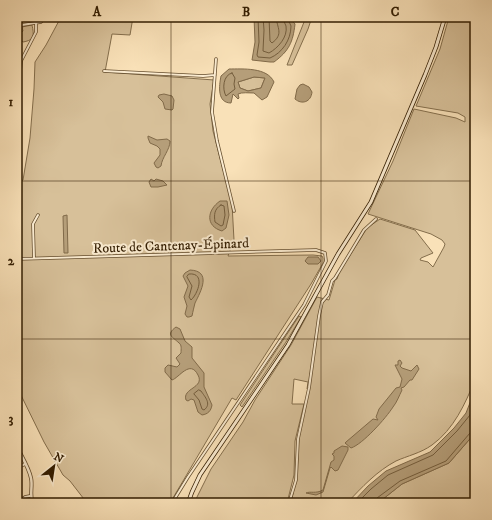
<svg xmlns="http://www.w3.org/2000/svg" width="492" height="520" font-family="'IM FELL DW Pica',serif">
	<rect width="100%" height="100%" fill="#f9e1b8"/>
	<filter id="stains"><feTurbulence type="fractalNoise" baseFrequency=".005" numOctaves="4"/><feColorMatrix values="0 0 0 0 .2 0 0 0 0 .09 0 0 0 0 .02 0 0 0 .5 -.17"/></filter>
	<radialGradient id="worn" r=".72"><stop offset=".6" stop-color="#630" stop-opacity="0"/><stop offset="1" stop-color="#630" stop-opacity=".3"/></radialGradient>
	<!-- green -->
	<path fill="#d7c099" stroke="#846e4c" d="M61 17H133L130 35 112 34 105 72 214 80 210 104 213 131 232 204 234 240 228 256 313 255 322 256 323 258V263L311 284 236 400 232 398 170 503H87L70 481 63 475 44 442 17 387V183L23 180 30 138 34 89 35 62 46 45Z
		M306 17H312L308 29 292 65H287Z
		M449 17H475V380C465 404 454 429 432 445 421 453 407 456 396 461 377 471 362 487 347 503H291L297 475 299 434 309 390 307 389 308 382 294 379 292 404H304L295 441 294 475 287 503H194L211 469 243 422 255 400 291 345 317 297 329 300 335 280 337 279 339 273 367 228 380 219 415 230 433 253 421 258 420 260 428 262 433 267 444 247 445 244 442 240 431 234 368 214 393 161 414 109 456 118 465 122V117L458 113 416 106 440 49Z
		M32 25C34 35 35 40 23 42L21 40 20 34 23 31 22 27Z
		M254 77 265 78 261 88 248 91 240 88 238 82Z
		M299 316 301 317 300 319 286 342 242 407 240 405Z
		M475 433V503H378L402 484 449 463Z"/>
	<!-- water -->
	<path fill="#b59e79" stroke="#816a49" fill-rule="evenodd" d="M254 17H289L295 24C293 42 289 51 274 62H270L252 60 255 42Z
		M229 69C243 69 267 67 274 82L267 97 262 100 254 93C249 93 242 92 238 94L239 98 238 99 233 94 231 103C217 103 219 86 221 76ZM254 77 265 78 261 88 248 91 240 88 238 82Z
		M303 84 309 87 312 92C311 102 302 105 295 99L297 89 300 85Z
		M164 94 172 96 174 100 173 109 172 110 165 109 163 102 158 97 159 95Z
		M148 136 157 140 167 139 170 141C170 150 162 157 161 166L158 168 156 167 154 163 160 155V149L157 146 150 143 148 138Z
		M151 179 154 181 156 179 163 181 167 185 158 187H151L149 182Z
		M220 201H227L229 215 226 228 222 231C205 226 207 210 220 201Z
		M67 215 68 253H64L63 216Z
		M308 257H318L321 261 318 264H308L305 261Z
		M190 270C212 271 201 291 195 303 194 307 193 311 192 316L189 317H187L185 314 187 306 184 297 188 286 183 276 185 273Z
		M176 327 180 329 185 341 192 347V358L204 373V387L212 405C211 411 208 414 202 415L198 412 194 400 191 399 188 401 186 400C182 388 205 388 198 375 190 359 179 378 172 380L165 372V368L168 365 177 367 180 364 176 358 181 353C181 349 182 345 179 343 173 337 165 335 176 327Z
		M400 360 402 363 400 366 402 368 411 371 417 365 419 369 412 380H410L404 387 401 388 402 390C399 396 397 402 393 407 386 418 363 444 351 448L345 443 346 442 373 419 378 420 376 417 379 409 396 388 400 387 402 379 395 365H398V361Z
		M475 390V433L449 463 402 484 378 503H352L368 486 386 471 430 452 454 428 466 413Z
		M342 446 348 447V450L338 470 335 471 331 467 330 468 323 492 316 495 306 493C310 491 316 494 323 490L331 462 334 460V456L332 454 334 453V451Z"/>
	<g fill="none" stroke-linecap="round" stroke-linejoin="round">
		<!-- shore -->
		<path stroke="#745d3c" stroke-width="1" d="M258 17 259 42 257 55 258 57 270 58C282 53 291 40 291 26 290 23 288 21 287 17
			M263 17 264 30 263 51 269 53C278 48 288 37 286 26 285 23 283 21 282 17
			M269 17 270 41 272 43C284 34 277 28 276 17
			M232 73 235 78 234 84 235 89 226 96C222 89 223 75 232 73Z
			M221 205 224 206 225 215 223 225 221 226 215 222C214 215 214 209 221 205Z
			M189 274C206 272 198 294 191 300L189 297 192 286 187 277Z
			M199 390 201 391C205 397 212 404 204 410L202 409 199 400 194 394Z
			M357 503 371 489 388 475 433 455 457 431 470 415 475 401
			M375 503 377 498 400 481 446 461 470 433 475 431"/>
		<!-- minor casing -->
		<g stroke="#644d2e" stroke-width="3.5">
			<path id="minor" d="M18 17 22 25 41 22 45 17
				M216 59 212 112 217 141 234 211
				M104 71 203 76 215 75
				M19 83 21 61 36 32V22
				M17 101 18 95
				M34 258 33 224 38 215
				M17 259 316 250 325 253 326 261 304 305 188 477 172 503
				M17 468 25 464
				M17 502 25 497 30 496
				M289 503 296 480 298 439 309 388 319 316 322 302 328 295 332 281 335 278 364 230 376 219"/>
		</g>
		<!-- tertiary casing -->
		<g stroke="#644d2e" stroke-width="4">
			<path id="tertiary" d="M17 447C22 457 29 468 31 478 33 487 29 495 33 503"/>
		</g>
		<!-- secondary casing -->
		<g stroke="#321c00" stroke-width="4.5">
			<path id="secondary" d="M188 503 192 492 200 475 288 345 338 254 371 202 425 75 436 47 445 17"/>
		</g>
		<!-- minor -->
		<use href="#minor" stroke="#fbecd1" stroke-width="2"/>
		<!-- tertiary -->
		<use href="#tertiary" stroke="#fbecd1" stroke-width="2.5"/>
		<!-- secondary -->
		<use href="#secondary" stroke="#fbecd1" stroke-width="3"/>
	</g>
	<!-- grid -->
	<path fill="none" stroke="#321c00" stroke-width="1" stroke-opacity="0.55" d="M171 17V503M321 17V503M17 181H475M17 339H475"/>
	<g text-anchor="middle" stroke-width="4" stroke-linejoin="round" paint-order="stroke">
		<!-- street labels -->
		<g font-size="14" fill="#321c00" stroke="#fbecd1">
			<text transform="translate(171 245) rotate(-2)" y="5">Route de Cantenay-Épinard</text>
		</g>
	</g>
	<!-- margin -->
	<rect width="492" height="520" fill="none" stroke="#f9e1b8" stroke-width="44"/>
	<!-- north arrow -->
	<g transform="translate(54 466) rotate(30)" stroke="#fbecd1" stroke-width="3" paint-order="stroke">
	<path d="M0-3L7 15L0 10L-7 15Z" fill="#321c00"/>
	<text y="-6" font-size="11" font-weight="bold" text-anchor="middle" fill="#321c00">N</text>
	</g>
	<rect x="22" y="22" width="448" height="476" fill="none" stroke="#321c00" stroke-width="1.5"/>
	<g font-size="13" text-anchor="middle" font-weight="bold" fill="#321c00">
		<text x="97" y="16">A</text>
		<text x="246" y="16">B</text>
		<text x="395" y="16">C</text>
		<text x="11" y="106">1</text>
		<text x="11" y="265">2</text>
		<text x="11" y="423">3</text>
	</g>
	<rect width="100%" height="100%" filter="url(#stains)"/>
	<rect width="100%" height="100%" fill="url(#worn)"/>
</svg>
